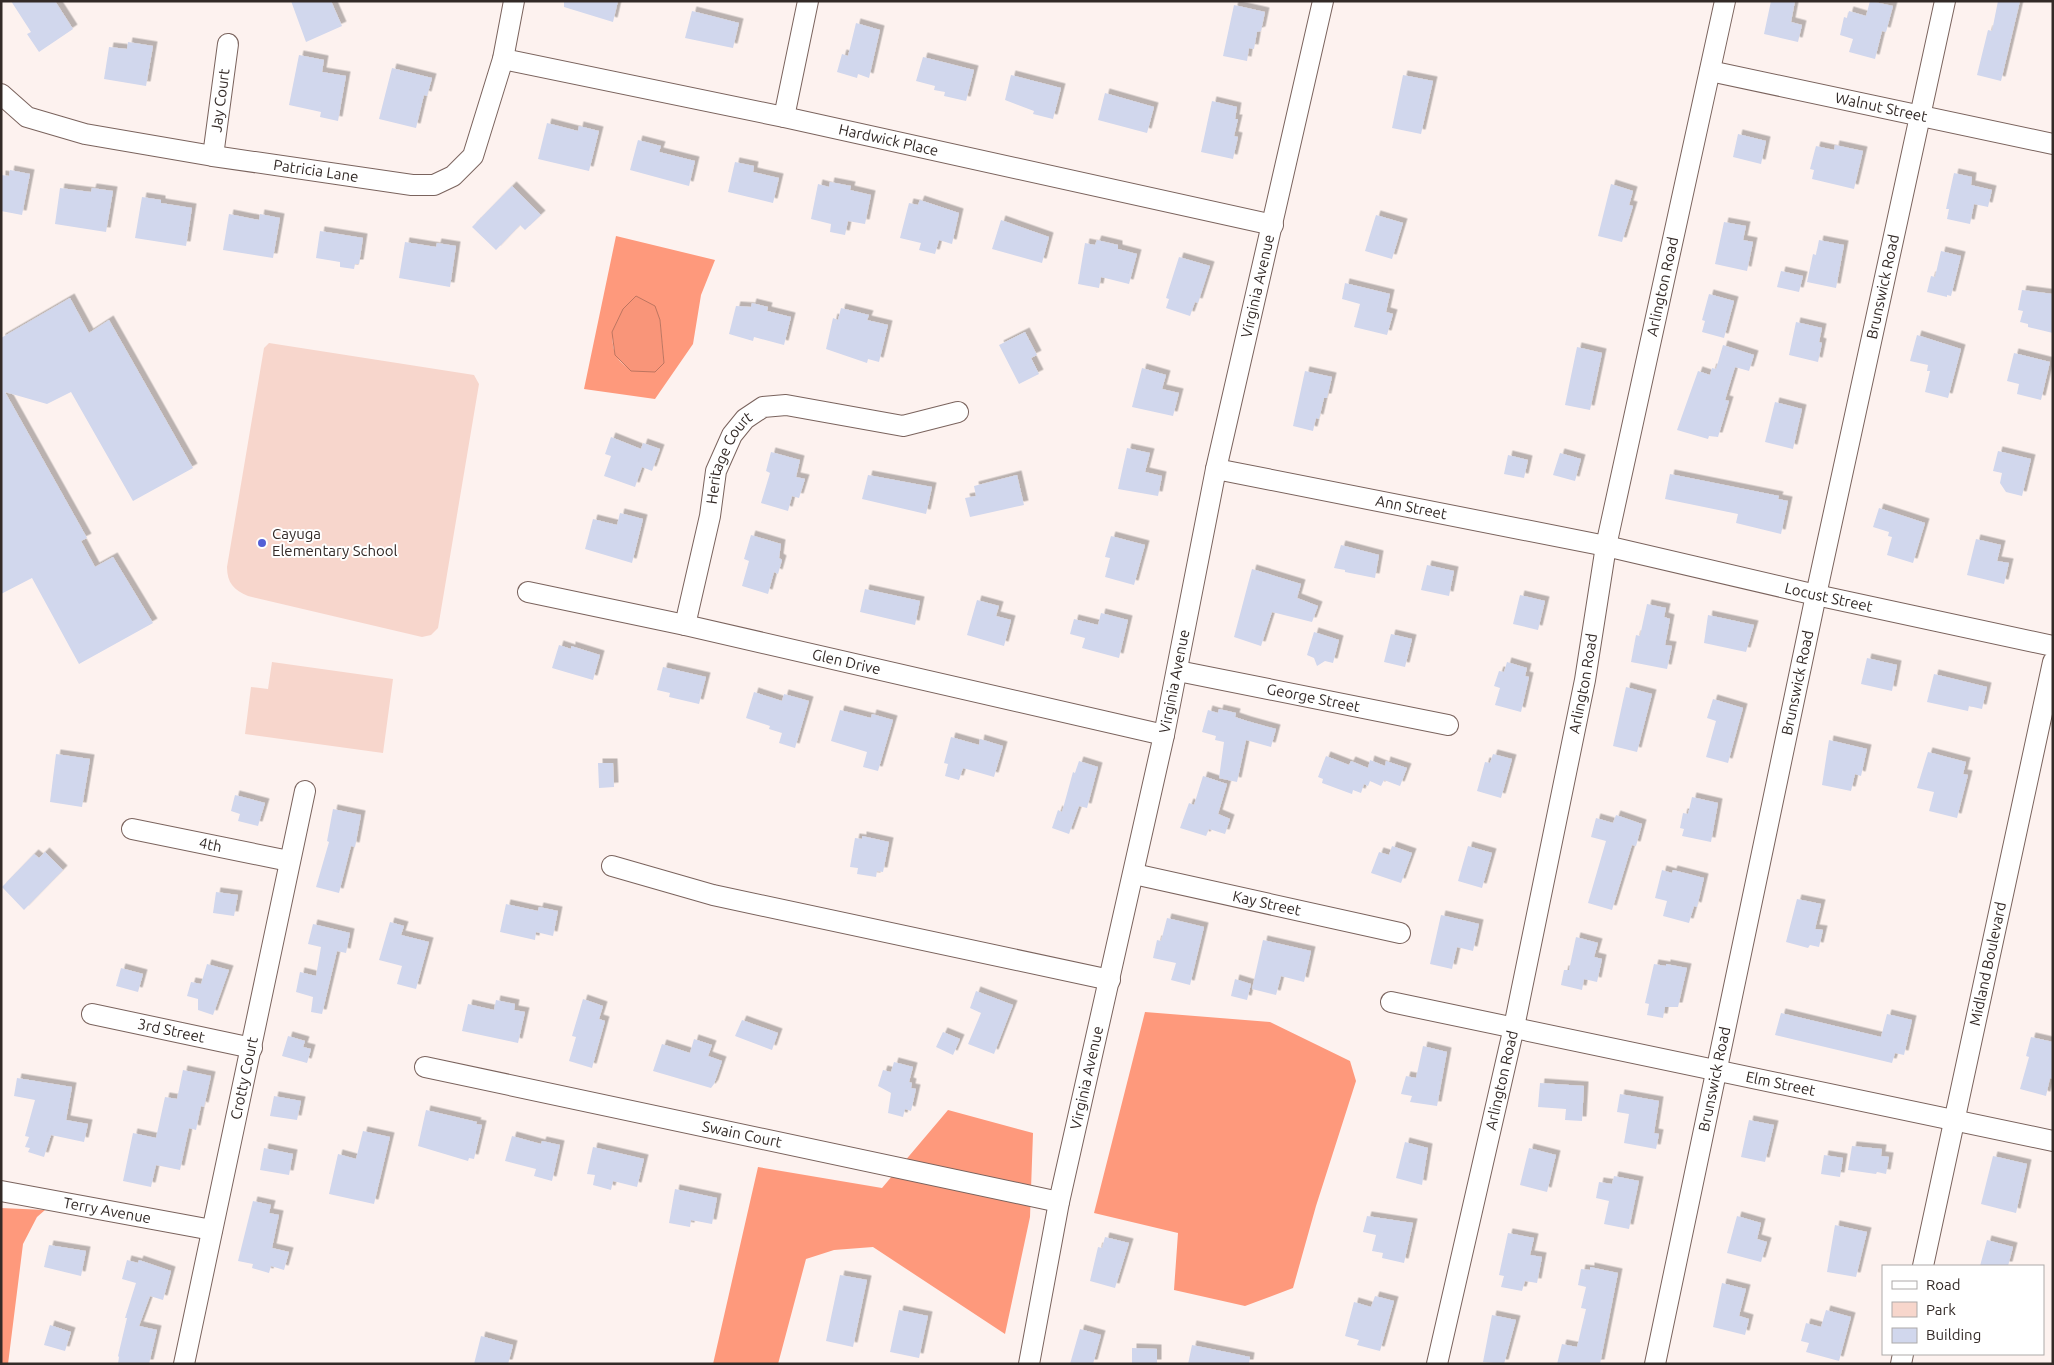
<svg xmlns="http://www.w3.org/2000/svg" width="2054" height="1365" font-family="Ubuntu,sans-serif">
	<defs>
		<filter id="shadow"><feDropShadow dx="4.5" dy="-4.5" stdDeviation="0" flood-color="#0004"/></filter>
	</defs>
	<rect width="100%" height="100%" fill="#fdf2ef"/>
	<!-- green -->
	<path fill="#f7d6cc" d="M269 343 474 375 479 384 438 628 431 635 422 637 248 596C234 590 227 583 227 567L264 348Z
		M272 662 393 679 383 753 245 734 251 687 268 689Z"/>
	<!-- forest -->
	<path fill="#fe997c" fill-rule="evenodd" d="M616 236 715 260 701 295 693 344 655 399 584 389ZM636 296 660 320 664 363 631 371C626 366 617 360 615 353 607 330 621 312 636 296Z
		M1145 1012 1270 1022 1350 1061 1356 1081 1316 1206 1293 1288 1245 1306 1174 1290 1178 1233 1094 1213Z
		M948 1110 1033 1133 1030 1217 1005 1334 873 1247 834 1250 806 1259 778 1364H713L758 1167 882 1188Z
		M1 1208 45 1210 37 1217 23 1244 8 1364H1Z"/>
	<!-- water -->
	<path fill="#f99579" stroke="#be7560" d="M636 296 655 306 660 320 664 363 655 372 631 371 615 355 612 332 623 309Z"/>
	<!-- building -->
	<path fill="#d1d7ed" filter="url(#shadow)" d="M11 1H55L73 29 39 52 27 34 31 32Z
		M291 1H331L342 26 306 42Z
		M564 1H618L613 22 564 7Z
		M1771 1H1795L1791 22 1802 25 1798 42 1764 34Z
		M1870 1 1893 6 1886 32 1882 31 1875 59 1849 52 1853 39 1840 35 1844 17 1847 18 1849 11 1866 16Z
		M1998 1H2020L2001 81 1977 75 1988 30 1992 31Z
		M1234 5 1265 12 1261 31 1257 32 1254 49 1249 48 1247 61 1223 56Z
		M692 11 739 23 733 48 685 38Z
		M856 23 880 30 869 78 858 74 857 78 837 72 842 54 848 56Z
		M128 42 153 46 146 86 104 79 109 47 127 49Z
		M299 55 324 60 322 72 346 76 338 121 320 117 321 112 289 105Z
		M923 57 974 70 966 101 944 96 945 92 934 90 935 86 916 81Z
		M392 68 432 78 427 96 424 95 416 128 379 119Z
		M1011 75 1061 88 1053 119 1033 114 1034 111 1005 100Z
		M1403 75 1433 81 1421 134 1392 128Z
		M1105 93 1154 107 1147 133 1098 120Z
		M1212 101 1237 107 1235 119H1238L1234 136 1238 137 1233 159 1201 152Z
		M547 123 578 131 579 126 599 131 589 171 538 159Z
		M1738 134 1766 141 1761 164 1733 157Z
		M638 140 661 146 659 152 695 161 689 186 630 170Z
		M1835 145 1863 151 1854 189 1812 179 1814 170 1810 169 1816 146 1834 150Z
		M735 162 754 166 753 172 779 178 773 203 728 192Z
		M10 170 30 174 22 215 1 211V175L9 176Z
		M1954 173 1972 177 1971 185 1992 190 1988 207 1974 204 1970 224 1947 219 1949 209H1946Z
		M830 182 851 186 850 190 871 195 865 224 848 221 845 235 830 232 831 224 811 219 818 184 829 187Z
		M1611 184 1633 191 1629 205 1633 206 1622 242 1598 236Z
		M512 186 541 215 525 230 520 225 496 250 472 227Z
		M60 188 91 192 92 188 113 191 106 232 55 224Z
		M142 197 161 200V203L192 208 186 246 135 238Z
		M920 200 959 213 952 244 939 240 935 254 919 250 921 243 900 238 909 203 918 205Z
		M229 214 259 220 260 214 280 218 273 258 223 250Z
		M1376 215 1403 223 1392 259 1365 251Z
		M1001 220 1049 237 1042 263 992 249Z
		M1724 222 1746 226 1743 240 1753 242 1747 271 1715 264Z
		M320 231 363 238 359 264H355L354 269 340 267V262L316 258Z
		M1097 240 1118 245V249L1137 254 1129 284 1101 277 1099 288 1078 284 1085 243 1095 245Z
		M1819 240 1844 245 1836 288 1807 282 1813 254 1816 255Z
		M405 242 436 247 437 243 456 246 450 287 399 278Z
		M1941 251 1961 256 1951 296 1947 295V297L1927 292 1931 276 1935 277Z
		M1179 257 1210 266 1198 303 1195 302 1190 316 1166 308 1169 299 1166 298Z
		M1781 271 1803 276 1799 292 1777 287Z
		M1345 283 1390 294 1386 312 1393 314 1387 335 1354 327 1360 304 1342 299Z
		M2022 290 2053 294V333L2028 327V324L2020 322 2023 311 2018 310Z
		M1709 294 1734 301 1724 338 1702 332 1705 321 1702 320Z
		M70 298 89 333 109 320 193 468 133 501 71 392 47 404 5 392 87 538 81 541 95 567 113 557 153 623 79 664 32 578 1 594V338Z
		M752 303 768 307 767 311 791 317 784 345 754 337 753 341 729 334 736 306 751 307Z
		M841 308 869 315 867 320 888 325 879 362 868 359 867 363 826 349 833 318 838 320Z
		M1796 322 1822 328 1819 342 1822 343 1818 362 1789 355Z
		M1025 332 1037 355 1031 358 1039 374 1019 384 999 345Z
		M1917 335 1961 349 1948 398 1925 392 1930 371H1927L1928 365 1910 361Z
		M1723 345 1754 355 1749 371 1735 367 1725 400 1729 401 1718 437 1709 436 1708 439 1677 430 1698 371 1710 375 1712 368 1716 369Z
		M1577 347 1602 353 1590 410 1565 405Z
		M2014 353 2050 362 2041 400 2017 394 2019 384 2007 381Z
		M1142 368 1166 375 1162 389 1179 393 1173 416 1132 407Z
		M1305 371 1332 377 1327 398H1324L1319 419 1316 418 1313 431 1293 426Z
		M1775 402 1802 409 1793 449 1765 442Z
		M611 437 641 449 643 443 660 449 652 471 642 467 635 487 604 476 611 456 605 454Z
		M1127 448 1150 453 1145 472 1162 476 1158 496 1118 489Z
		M1998 451 2031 459 2022 496 2006 492 2000 483 2002 473 1993 471Z
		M771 452 800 460 796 477 805 479 799 498 792 496 788 511 761 503 770 473 766 471Z
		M1560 453 1581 459 1575 481 1553 475Z
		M1508 455 1528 460 1524 478 1504 474Z
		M1670 474 1779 496 1778 499 1788 501 1781 534 1736 523 1738 514 1665 499Z
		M868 475 932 487 926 514 862 499Z
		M1017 475 1024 505 970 517 965 498 976 496 974 486Z
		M1879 508 1925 523 1913 563 1887 555 1892 537 1888 536 1889 532 1873 527Z
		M620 513 643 519 632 563 585 549 593 519 617 525Z
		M751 535 781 544 779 558 782 560 778 574 774 572 768 594 742 586 749 561 744 559Z
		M1111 536 1145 545 1134 585 1105 577 1110 558 1105 557Z
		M1976 539 2001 545 1997 561 2009 563 2004 584 1967 575Z
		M1341 545 1379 555 1375 578 1345 572V570L1334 568Z
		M1427 565 1454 571 1449 596 1421 590Z
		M1252 569 1301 584 1297 598 1318 606 1312 622 1272 612 1261 646 1234 637Z
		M865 589 920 601 915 625 860 612Z
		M1520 595 1545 601 1538 630 1513 624Z
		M977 600 999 606 996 616 1011 620 1004 646 967 635Z
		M1647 604 1666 608 1664 617 1670 619 1665 645 1672 646 1667 669 1631 662 1636 635 1640 636Z
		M1101 613 1128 620 1119 658 1082 648 1085 638 1070 634 1074 619 1098 625Z
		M1708 615 1754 625 1746 652 1704 643Z
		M1314 632 1339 640 1333 663 1325 661 1317 666 1314 658 1307 655Z
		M1391 634 1412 639 1405 667 1384 662Z
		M559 645 571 649V646L600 655 593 680 552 668Z
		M1867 658 1897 665 1892 691 1861 684Z
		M1507 662 1527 668 1525 676 1529 677 1521 712 1495 705 1500 688 1494 686 1499 671 1504 672Z
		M663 667 706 677 699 704 669 697 670 693 657 690Z
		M1934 674 1987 687 1982 709 1969 706 1968 711 1927 702Z
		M1626 687 1652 694 1637 752 1613 746Z
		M754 692 782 701 784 694 809 701 795 748 779 743 782 733 769 729 770 726 746 718Z
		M1713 699 1743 708 1728 763 1706 757 1716 721 1707 718Z
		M1219 709 1236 713 1235 717 1247 721 1276 729 1271 747 1246 740 1237 782 1219 778 1224 742 1215 740 1216 736 1202 732 1208 710 1218 713Z
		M840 710 871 718 872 714 893 720 878 771 863 767 867 752 831 741Z
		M951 737 979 745 980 739 1003 746 994 777 963 768 959 780 945 776 948 764 944 763Z
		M1829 740 1867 749 1861 776 1855 774 1851 791 1822 785Z
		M1928 752 1966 762 1963 774 1968 775 1957 818 1929 811 1934 792 1917 788Z
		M56 754 90 759 82 807 50 802Z
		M1493 754 1512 759 1501 798 1477 791 1485 762 1490 763Z
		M1326 756 1349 765 1351 761 1368 768 1370 760 1385 766 1386 761 1407 768 1400 786 1384 780 1381 786 1370 781 1368 786 1364 784 1361 793 1353 790 1352 794 1322 783 1323 779 1318 777Z
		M1079 761 1098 767 1087 808 1079 806 1069 834 1052 828 1058 810 1062 812 1073 772 1075 773Z
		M598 763H613L614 787 599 788Z
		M1203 776 1227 784 1218 814 1230 819 1225 834 1209 829 1206 836 1180 828 1189 803 1194 805Z
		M235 795 265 803 258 826 238 821 240 814 231 811Z
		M1692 797 1718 803 1711 842 1682 836 1684 829 1680 828 1683 813 1688 814Z
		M333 809 361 815 355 847 351 846 339 893 316 887 329 842 327 841Z
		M1616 815 1642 824 1636 846 1632 845 1612 910 1588 903 1606 841 1591 837 1596 818 1613 823Z
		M862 836 889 842 883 872 877 871 876 877 857 874 858 868 850 867 855 838 862 839Z
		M1392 846 1412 853 1401 883 1371 873 1379 852 1389 855Z
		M1468 846 1492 853 1482 888 1458 881Z
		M45 852 63 870 24 910 2 887 34 854 39 858Z
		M1662 870 1672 873 1673 870 1704 878 1697 907 1694 906 1689 923 1663 916 1667 901 1655 898Z
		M216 892 238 895 234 916 213 913Z
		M1797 899 1821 904 1815 929 1823 930 1819 947 1810 945 1808 948 1786 942Z
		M506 904 538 911 539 907 558 911 553 936 536 932 535 940 500 932Z
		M1441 915 1479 924 1473 951 1457 947 1452 969 1430 964Z
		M1167 918 1204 927 1190 985 1171 980 1176 963 1153 958 1157 940 1161 941Z
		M390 922 404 926 401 935 429 942 416 989 397 984 402 966 379 960Z
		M313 924 350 933 346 953 337 951 322 1014 311 1012 313 997 296 992 300 972 316 976 321 947 308 944Z
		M1576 937 1598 943 1594 957 1602 959 1597 982 1584 979 1582 990 1561 985 1564 970H1569Z
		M1263 940 1311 951 1304 982 1281 976 1276 995 1252 989Z
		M207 964 229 970 213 1015 198 1010V999L187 996 191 982 201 984Z
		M1654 964 1666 966V964L1687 968 1678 1007H1665L1663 1018 1647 1015 1649 1004 1645 1003Z
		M121 968 143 974 138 992 116 986Z
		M1235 979 1251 984 1247 1000 1231 996Z
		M976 991 1013 1005 994 1054 968 1044 981 1013 970 1008Z
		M583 999 603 1006 599 1019 605 1021 592 1068 569 1061 576 1037 572 1036Z
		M496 1000 515 1004 514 1010 525 1012 518 1043 462 1031 468 1004 494 1010Z
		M1781 1013 1881 1037 1887 1014 1912 1020 1904 1055 1895 1053 1892 1063 1775 1035Z
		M742 1020 778 1033 772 1050 735 1036Z
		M943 1032 960 1039 953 1055 936 1047Z
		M288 1036 305 1041 303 1047 311 1049 307 1063 282 1056Z
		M2031 1037 2053 1042V1079L2050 1078 2046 1096 2020 1089 2029 1057 2026 1056Z
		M694 1039 712 1045 708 1056 722 1061 714 1084 711 1088 653 1071 662 1044 690 1053Z
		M1423 1046 1447 1052 1437 1106 1410 1102 1412 1096 1401 1094 1406 1076 1416 1078Z
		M894 1062 913 1067 909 1082 912 1083 911 1088 916 1089 911 1111 905 1109 903 1117 888 1113 891 1093 878 1086 883 1070 891 1072Z
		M183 1070 211 1076 204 1107 201 1106 196 1130 189 1128 180 1170 156 1165 151 1187 123 1181 133 1133 156 1138 165 1097 177 1099Z
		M17 1078 72 1087 66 1120 88 1124 84 1142 51 1135 44 1157 28 1152 30 1148 25 1147 29 1137 25 1136 35 1100 14 1096Z
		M1540 1083 1584 1086 1582 1121 1565 1120 1566 1109 1538 1107Z
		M1620 1094 1659 1101 1654 1133 1659 1134 1656 1149 1624 1143 1629 1114 1617 1112Z
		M274 1096 301 1101 297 1120 270 1116Z
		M426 1110 477 1122 476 1124 482 1125 474 1159 469 1158 468 1161 418 1146Z
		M1749 1120 1774 1125 1765 1162 1741 1157Z
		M363 1131 390 1137 374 1204 329 1194 338 1154 356 1159Z
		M512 1136 541 1144 542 1141 560 1145 552 1181 534 1176 536 1169 505 1161Z
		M1405 1142 1428 1148 1422 1185 1396 1178Z
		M1852 1146 1882 1149 1881 1156 1889 1157 1886 1174 1877 1172 1876 1174 1848 1170Z
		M593 1147 644 1159 637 1187 613 1181 611 1190 593 1185 595 1175 587 1174Z
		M264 1148 293 1154 289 1175 260 1170Z
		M1529 1148 1556 1155 1547 1192 1520 1185Z
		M1824 1155 1843 1158 1840 1177 1821 1174Z
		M1993 1156 2027 1164 2016 1213 1981 1204Z
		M1614 1176 1639 1181 1629 1229 1604 1224 1609 1201 1596 1198 1599 1182 1612 1184Z
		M675 1189 717 1198 712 1224 691 1220 690 1227 669 1223Z
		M253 1201 271 1205 269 1213 279 1215 272 1248 289 1252 284 1270 271 1266 269 1273 252 1268 253 1264 238 1261Z
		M1367 1216 1413 1223 1404 1263 1382 1258 1383 1253 1372 1251 1376 1235 1363 1232Z
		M1737 1216 1761 1223 1757 1239 1767 1242 1761 1262 1727 1253Z
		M1835 1225 1867 1232 1856 1277 1827 1272Z
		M1508 1233 1534 1238 1530 1255 1542 1257 1537 1283 1525 1281 1522 1291 1501 1287 1504 1276 1499 1275Z
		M1105 1237 1129 1243 1115 1288 1090 1281 1098 1247 1102 1248Z
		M1987 1240 2013 1247 2008 1266H1980Z
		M49 1245 86 1251 81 1276 44 1267Z
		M127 1260 138 1263 139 1260 171 1271 163 1300 150 1296 139 1326 157 1330 149 1364H118L119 1357 118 1356 127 1318H125L136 1283 122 1279Z
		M1590 1267 1618 1273 1600 1364H1557L1562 1344 1577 1347 1586 1309 1581 1308 1586 1287 1578 1285 1581 1269 1590 1270Z
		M840 1275 867 1280 853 1347 826 1341Z
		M1722 1283 1746 1289 1739 1316 1749 1319 1745 1335 1713 1327Z
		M1375 1296 1394 1301 1380 1351 1357 1345 1359 1340 1345 1336 1354 1302 1371 1307Z
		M899 1310 928 1316 919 1358 890 1352Z
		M1826 1310 1851 1317 1839 1361 1806 1352 1809 1343 1801 1341 1806 1323 1821 1327Z
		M1492 1315 1516 1320 1504 1364 1483 1362Z
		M50 1325 71 1332 65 1351 44 1345Z
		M1080 1329 1101 1335 1093 1364H1070Z
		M481 1336 513 1345 508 1364H474Z
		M1192 1345 1250 1357 1249 1364H1188Z
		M1132 1348 1157 1349V1364H1132Z"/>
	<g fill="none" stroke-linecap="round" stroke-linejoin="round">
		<!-- street casing -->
		<g stroke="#7a635d" stroke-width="22">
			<g id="street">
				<path id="s1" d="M503 59 784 117 1273 225"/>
				<path id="s2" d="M1710 71 2053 144"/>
				<path id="s3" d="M1 94 27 117 85 134 213 156 412 185H434L453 176 473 156 503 59 514 1"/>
				<path d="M784 117 808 1"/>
				<path id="s4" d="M213 156 228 44"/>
				<path id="s5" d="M1216 469 1606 546 1816 595 2053 646"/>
				<path id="s6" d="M528 592 685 625 1164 735"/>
				<path id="s7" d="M685 625 710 516 716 471 732 435 745 419 763 407 786 405 903 426 958 412"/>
				<path id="s8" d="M1178 671 1448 725"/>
				<path id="s9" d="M132 829 289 861"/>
				<path d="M612 866 713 895 1110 980"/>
				<path id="s10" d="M1134 874 1400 933"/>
				<path id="s11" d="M1391 1002 2053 1141"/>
				<path id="s12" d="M92 1014 252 1048"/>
				<path id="s13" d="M425 1067 1059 1202"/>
				<path id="s14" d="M1 1191 212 1230"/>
				<path id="s15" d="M1923 1266 2053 662"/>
				<path id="s16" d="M184 1364 305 791"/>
				<path id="s17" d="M1029 1364 1059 1202 1164 735 1216 469 1323 1"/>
				<path id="s18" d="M1437 1364 1514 1027 1585 680 1606 546 1725 1"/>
				<path id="s19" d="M1655 1364 1816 595 1945 1"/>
				<path d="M1901 1364 1903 1354"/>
			</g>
		</g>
		<!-- street -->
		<use href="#street" stroke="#fff" stroke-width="20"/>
	</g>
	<!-- markers -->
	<circle fill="#535fd6" stroke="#fff" stroke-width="2" cx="262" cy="543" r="5"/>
	<g text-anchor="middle" stroke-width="4" stroke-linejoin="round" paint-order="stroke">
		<!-- street labels -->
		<g font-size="15" fill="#332a27" stroke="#fff">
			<text dy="5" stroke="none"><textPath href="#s4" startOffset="56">Jay Court</textPath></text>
			<text dy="5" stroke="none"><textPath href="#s2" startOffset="175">Walnut Street</textPath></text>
			<text dy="5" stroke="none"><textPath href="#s1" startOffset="394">Hardwick Place</textPath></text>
			<text dy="5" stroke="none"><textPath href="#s3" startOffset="329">Patricia Lane</textPath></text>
			<text dy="5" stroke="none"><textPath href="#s17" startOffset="1102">Virginia Avenue</textPath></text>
			<text dy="5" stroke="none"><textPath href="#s18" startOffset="1101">Arlington Road</textPath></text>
			<text dy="5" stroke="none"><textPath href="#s19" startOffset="1101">Brunswick Road</textPath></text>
			<text dy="5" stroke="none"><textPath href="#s7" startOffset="174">Heritage Court</textPath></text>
			<text dy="5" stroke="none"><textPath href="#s5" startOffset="199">Ann Street</textPath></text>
			<text dy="5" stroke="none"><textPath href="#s5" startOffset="626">Locust Street</textPath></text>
			<text dy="5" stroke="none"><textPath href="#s6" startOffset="326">Glen Drive</textPath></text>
			<text dy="5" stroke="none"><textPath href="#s17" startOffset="698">Virginia Avenue</textPath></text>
			<text dy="5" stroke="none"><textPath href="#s19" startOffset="696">Brunswick Road</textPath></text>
			<text dy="5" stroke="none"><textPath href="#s18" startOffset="696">Arlington Road</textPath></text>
			<text dy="5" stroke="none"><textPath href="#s8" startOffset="138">George Street</textPath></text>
			<text dy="5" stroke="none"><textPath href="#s9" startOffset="80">4th</textPath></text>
			<text dy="5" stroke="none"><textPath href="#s10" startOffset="136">Kay Street</textPath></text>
			<text dy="5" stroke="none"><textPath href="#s15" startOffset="309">Midland Boulevard</textPath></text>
			<text dy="5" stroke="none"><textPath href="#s12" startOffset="81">3rd Street</textPath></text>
			<text dy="5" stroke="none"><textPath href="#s16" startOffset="292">Crotty Court</textPath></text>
			<text dy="5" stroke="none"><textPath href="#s17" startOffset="292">Virginia Avenue</textPath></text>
			<text dy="5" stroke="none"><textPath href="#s19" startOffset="291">Brunswick Road</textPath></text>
			<text dy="5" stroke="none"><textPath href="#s18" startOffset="291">Arlington Road</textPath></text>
			<text dy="5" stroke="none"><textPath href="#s11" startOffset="398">Elm Street</textPath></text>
			<text dy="5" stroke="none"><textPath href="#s13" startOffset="324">Swain Court</textPath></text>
			<text dy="5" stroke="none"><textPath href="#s14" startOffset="108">Terry Avenue</textPath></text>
		</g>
		<!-- poi labels -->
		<g font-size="15" fill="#332a27" stroke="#fff" text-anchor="start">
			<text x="272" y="539">Cayuga<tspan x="272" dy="17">Elementary School</tspan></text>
		</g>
	</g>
	<!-- border -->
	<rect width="2054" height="1365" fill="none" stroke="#332a27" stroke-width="5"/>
	<!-- legend -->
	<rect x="1882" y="1265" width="162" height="90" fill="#ffffff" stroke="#adaaa9"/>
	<rect x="1892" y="1281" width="25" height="8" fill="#ffffff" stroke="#adaaa9"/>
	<text x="1926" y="1290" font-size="15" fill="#332a27">Road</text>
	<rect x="1892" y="1302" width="25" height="15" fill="#f7d6cc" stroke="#adaaa9"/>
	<text x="1926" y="1315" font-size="15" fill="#332a27">Park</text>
	<rect x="1892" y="1328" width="25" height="15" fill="#d1d7ed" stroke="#adaaa9"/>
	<text x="1926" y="1340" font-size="15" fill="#332a27">Building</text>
</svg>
